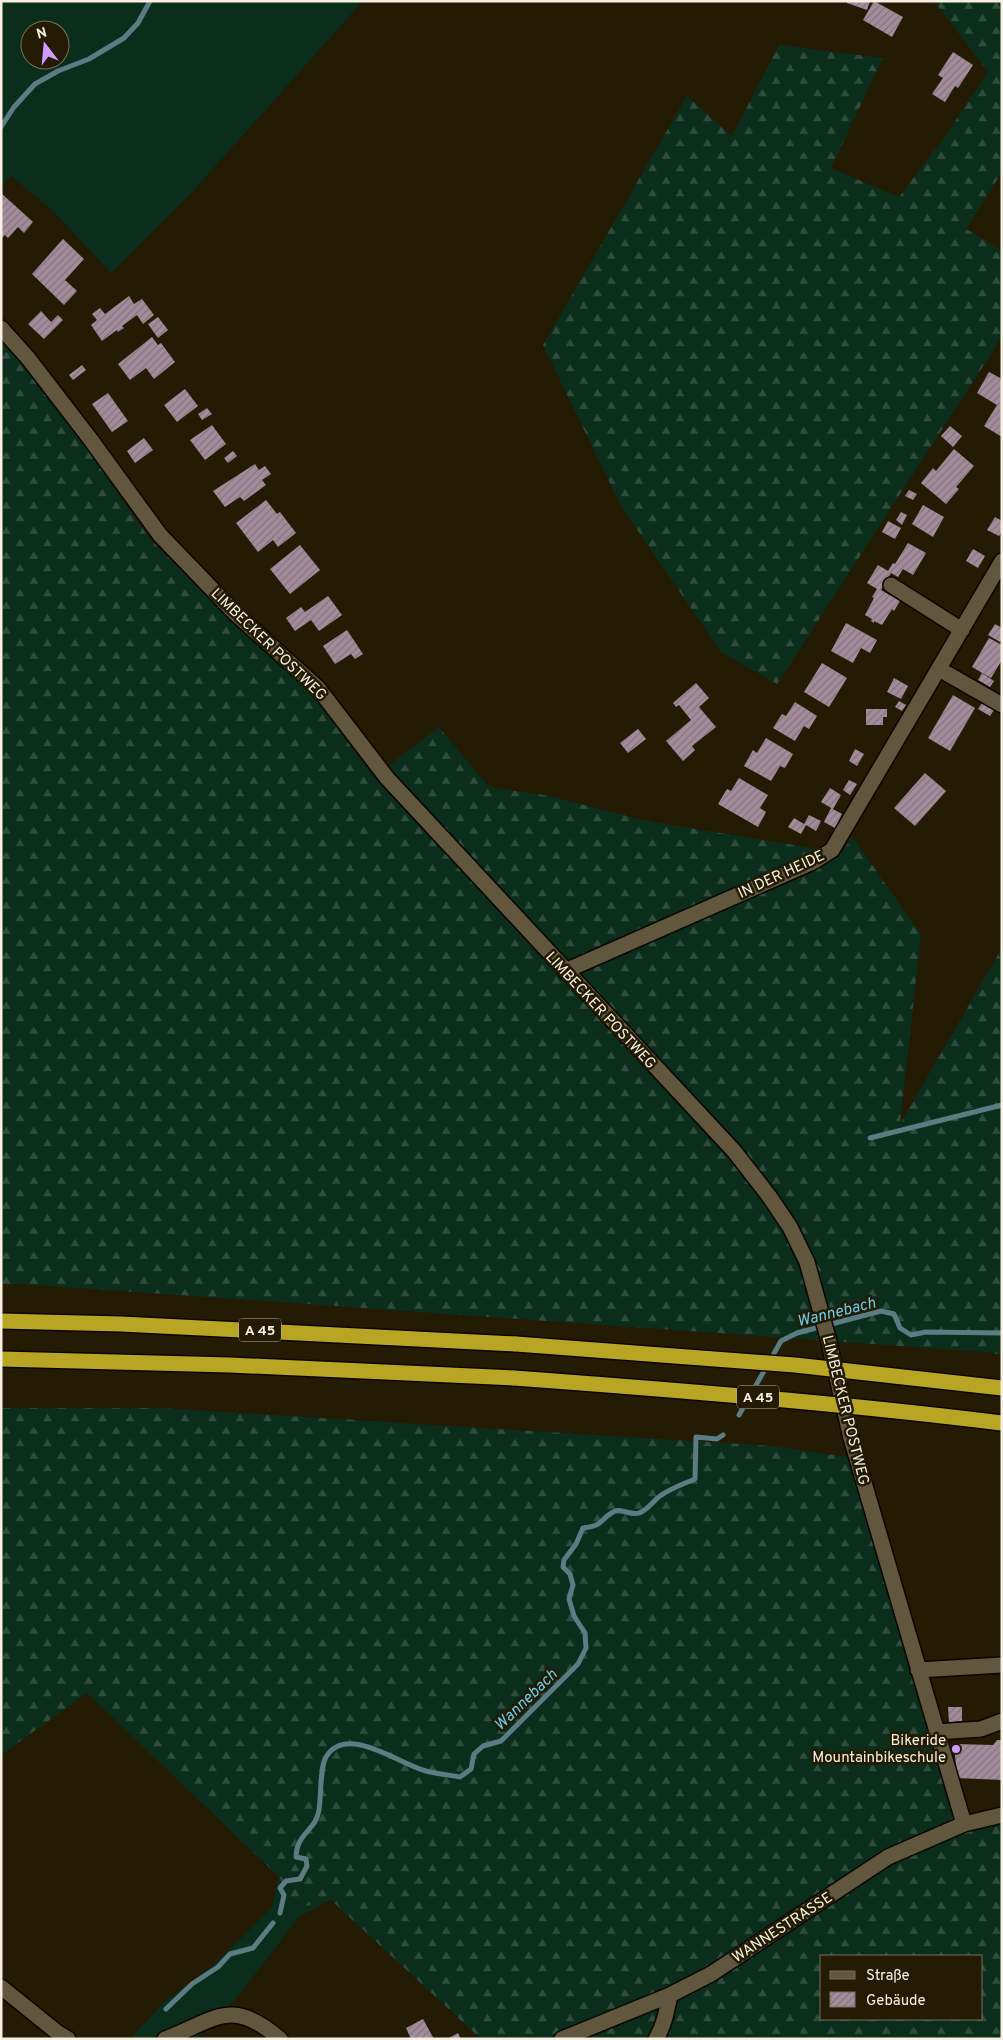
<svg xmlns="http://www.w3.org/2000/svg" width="1003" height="2040" font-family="Overpass,sans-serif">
	<defs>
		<pattern id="forest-firs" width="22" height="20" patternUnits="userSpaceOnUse" patternTransform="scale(1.25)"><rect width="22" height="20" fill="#0b2d1c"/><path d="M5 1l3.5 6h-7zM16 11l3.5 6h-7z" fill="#2f4c3d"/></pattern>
		<pattern id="building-hatch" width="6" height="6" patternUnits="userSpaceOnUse" patternTransform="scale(1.25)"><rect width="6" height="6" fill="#a48b9c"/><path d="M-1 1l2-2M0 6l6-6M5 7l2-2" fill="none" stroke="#84747d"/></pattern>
	</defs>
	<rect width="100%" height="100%" fill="#231b04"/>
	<!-- grass -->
	<path fill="#0b2d1c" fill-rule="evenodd" d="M1 1H363L194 190 111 273 55 213 11 176 1 186ZM30 30H60V60H30Z
		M279 1877 298 1908 331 1900 299 1917 240 1994 197 2039H130L164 2002 214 1965 272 1907Z"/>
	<!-- forest -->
	<path fill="url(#forest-firs)" fill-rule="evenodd" d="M930 1H1002V172L966 229 1002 251V337L777 684 721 652 621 506 543 345 687 96 732 136 779 45 883 58 831 168 899 197 946 135 988 72 937 5Z
		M1 334 24 358 150 539 230 620 312 695 374 777 439 727 489 787 550 796 642 820 842 853 852 836 921 935 900 1124 1002 948V1355L986 1352 22 1284H1Z
		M1 1408H161L771 1446 855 1458 964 1824 1002 1814V2039H481L331 1900 298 1908 279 1877 87 1693 1 1755ZM822 1956H982V2019H822Z"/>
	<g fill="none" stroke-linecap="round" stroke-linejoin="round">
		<!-- stream -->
		<path stroke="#5b7c82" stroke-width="5" d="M1 127 14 107 35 84 58 71 89 59 124 38 138 23 150 1
			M870 1138 1002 1105
			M739 1415 781 1341 797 1333 881 1311 894 1314 900 1328 911 1335 926 1332 1002 1333
			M280 1913 284 1895 280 1888 286 1881 300 1879 307 1866 306 1859 296 1857C297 1832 316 1831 319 1810 321 1798 320 1766 326 1757 346 1723 399 1764 426 1771 437 1774 449 1775 460 1777L471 1769 474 1754 483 1746 501 1741 578 1664 586 1648 585 1633 574 1616 569 1599 573 1585 570 1574 563 1567 564 1560 576 1544 583 1528C605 1525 598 1521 613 1512 620 1507 630 1516 639 1513 647 1511 653 1501 660 1496 671 1488 683 1484 695 1479L696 1437 717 1439 723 1435
			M166 2009 192 1984 218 1967 230 1954 253 1948 273 1923"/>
	</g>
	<!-- building -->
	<path fill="url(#building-hatch)" d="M847 1H870L867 10 847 3Z
		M874 1 903 17 892 37 863 20Z
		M953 52 973 65 958 88 955 86 945 102 932 94 943 78 938 75Z
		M1 193 33 222 24 233 18 227 8 238 5 235 1 239Z
		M63 239 84 259 65 280 77 291 64 305 32 274Z
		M129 296 134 304 142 299 154 315 143 324 137 315 122 326 124 328 118 332 117 330 102 341 91 325 97 320 92 314 100 308 105 314Z
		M41 311 51 322 58 315 63 320 44 339 28 324Z
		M158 317 168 330 158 338 148 324Z
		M152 337 158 345 161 343 175 362 154 379 146 368 130 380 118 364Z
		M82 365 86 370 73 380 69 375Z
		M989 372 1002 379V437L984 426 997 405 977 393Z
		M185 389 198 406 177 422 164 405Z
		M108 393 128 421 112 432 92 404Z
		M207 408 212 414 202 420 198 414Z
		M212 425 226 444 205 460 190 440Z
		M950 426 962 436 953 447 941 436Z
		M144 438 153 450 135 463 127 451Z
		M954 449 974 466 956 487 959 489 946 504 921 483 933 468 936 471Z
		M233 451 237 456 228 463 224 458Z
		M255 464 259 470 265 466 271 474 262 480 266 485 244 501 240 497 225 507 213 491Z
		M909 490 917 494 913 500 905 496Z
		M266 500 277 514 280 512 296 533 278 547 273 540 258 552 236 523Z
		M923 505 944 517 933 537 912 524Z
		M901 512 907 515 902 525 896 520Z
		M995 517 1002 521V531L999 536 987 530Z
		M888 521 901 528 895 539 882 532Z
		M908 543 926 553 913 575 903 569 898 577 891 573 881 590 900 601 894 611 892 609 882 625 874 621V623L871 621 872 619 865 615 874 598 872 597 877 589 867 583 878 565 888 571 893 563 895 564Z
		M300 545 320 570 290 594 270 569Z
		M973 549 985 556 978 568 966 561Z
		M328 596 342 615 319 631 311 620 295 631 286 618 301 607 305 612Z
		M846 623 877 640 870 653 861 648 853 663 831 651Z
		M995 624 1002 628V638L1000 642 988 635Z
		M347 630 363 654 355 659 351 654 335 664 323 646Z
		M989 638 1002 645V660L991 678 972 667Z
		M822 663 847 678 829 707 804 692Z
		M982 673 994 681 990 687 978 680Z
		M894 678 908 686 901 699 887 692Z
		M696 683 709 698 699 707 716 727 692 746 695 750 683 761 666 741 691 720 679 705 676 707 673 703Z
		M953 695 975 708 950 751 928 738Z
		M899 701 906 705 902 711 895 707Z
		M795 702 817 716 809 729 804 726 795 741 773 728 782 714 786 716Z
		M982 703 994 710 990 716 978 709Z
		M866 709H887V717H883V725H866Z
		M638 729 646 739 628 753 620 743Z
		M766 738 793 754 785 768 780 766 771 781 744 766 753 750 757 753Z
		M855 749 864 754 857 766 849 761Z
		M925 773 946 791 915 826 894 808Z
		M739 778 768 795 760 808 766 812 758 827 718 804 727 789 731 791Z
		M849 780 857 784 850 795 843 790Z
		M830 788 841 795 833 809 821 802Z
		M831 808 842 814 835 828 824 822Z
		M809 815 821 821 816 831 806 825 801 834 788 827 794 818 804 824Z
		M948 1707H962V1721L949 1722Z
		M997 1740H1002V1780L957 1778 954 1744 993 1745Z
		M423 2019 434 2039H411L406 2028Z
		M458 2033 461 2039H447Z"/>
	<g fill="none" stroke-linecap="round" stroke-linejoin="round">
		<!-- minor casing -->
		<g stroke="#0c0500" stroke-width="18">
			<path id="minor" d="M1 328 28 358 91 440 160 535 236 614 318 688 387 778 734 1151 769 1196 790 1227 807 1262 828 1338 851 1438 964 1824
				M891 585 962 630
				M939 669 1002 705
				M565 971 813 862 832 850 1002 561
				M918 1670 1002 1665
				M936 1732 981 1729 1002 1721
				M1 1987 58 2033 68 2039
				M165 2039C217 2019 231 1997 280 2039
				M562 2039 670 1995 711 1974 888 1857 964 1824 1002 1815
				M656 2039C664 2026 667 2010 670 1995"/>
		</g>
		<!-- highway casing -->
		<g stroke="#0c0500" stroke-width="18">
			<path id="highway" d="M1 1321 121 1324 516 1344
				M1 1359 230 1365 514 1378"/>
		</g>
		<!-- minor -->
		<use href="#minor" stroke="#60573e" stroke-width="15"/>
		<!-- highway -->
		<use href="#highway" stroke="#b9a524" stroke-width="15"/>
		<!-- highway-bridge casing -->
		<g stroke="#0c0500" stroke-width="18" stroke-linecap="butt">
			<path id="highway-bridge" d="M516 1344 795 1365 1002 1388
				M514 1378C677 1390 839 1403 1002 1423"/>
		</g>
		<!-- highway-bridge -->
		<use href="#highway-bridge" stroke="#b9a524" stroke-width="15"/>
	</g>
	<!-- markers -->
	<circle fill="#d09dff" stroke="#231b04" stroke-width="2" cx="956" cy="1749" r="5"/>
	<g text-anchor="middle" stroke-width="5" stroke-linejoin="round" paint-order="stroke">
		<!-- shield labels -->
		<g fill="#231b04" stroke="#b7b09f" stroke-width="1">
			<rect x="239" y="1318.5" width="42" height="23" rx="4"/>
			<rect x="737" y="1385.5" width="42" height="23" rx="4"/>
		</g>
		<g font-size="14" font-weight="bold" fill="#f6f0e2">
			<text x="260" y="1335">A 45</text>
			<text x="758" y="1402">A 45</text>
		</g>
		<!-- street labels -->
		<g font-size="15" fill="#f6f0e2" stroke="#231b04">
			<text transform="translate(269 644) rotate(44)" y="5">LIMBECKER POSTWEG</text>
			<text transform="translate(781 874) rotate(-25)" y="5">IN DER HEIDE</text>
			<text transform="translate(601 1010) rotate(47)" y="5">LIMBECKER POSTWEG</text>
			<text transform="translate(846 1410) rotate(76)" y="5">LIMBECKER POSTWEG</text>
			<text transform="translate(782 1927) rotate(-33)" y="5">WANNESTRASSE</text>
		</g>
		<!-- poi labels -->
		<g font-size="15" fill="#f6f0e2" stroke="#231b04" text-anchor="end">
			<text x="946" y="1745">Bikeride<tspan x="946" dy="17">Mountainbikeschule</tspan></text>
		</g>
		<!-- water labels -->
		<g font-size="16" font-style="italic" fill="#6aceec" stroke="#231b04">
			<text transform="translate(836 1311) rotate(-14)" y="6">Wannebach</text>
			<text transform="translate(525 1699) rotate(-44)" y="6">Wannebach</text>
		</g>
	</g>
	<!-- border -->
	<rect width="1003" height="2040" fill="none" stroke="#f6f0e2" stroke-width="5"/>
	<!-- legend -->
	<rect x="820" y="1955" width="162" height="65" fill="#231b04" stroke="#77705d"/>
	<rect x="830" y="1971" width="25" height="8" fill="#60573e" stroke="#77705d"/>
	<text x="866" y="1980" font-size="15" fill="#f6f0e2">Straße</text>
	<rect x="830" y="1992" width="25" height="15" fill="url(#building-hatch)" stroke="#77705d"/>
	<text x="866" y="2005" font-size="15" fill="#f6f0e2">Gebäude</text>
	<!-- north arrow -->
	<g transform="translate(45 45) rotate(344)"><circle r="24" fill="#231b04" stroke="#77705d"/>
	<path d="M0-4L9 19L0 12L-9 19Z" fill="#d09dff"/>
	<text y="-8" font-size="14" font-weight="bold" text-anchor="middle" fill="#f6f0e2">N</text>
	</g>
</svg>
